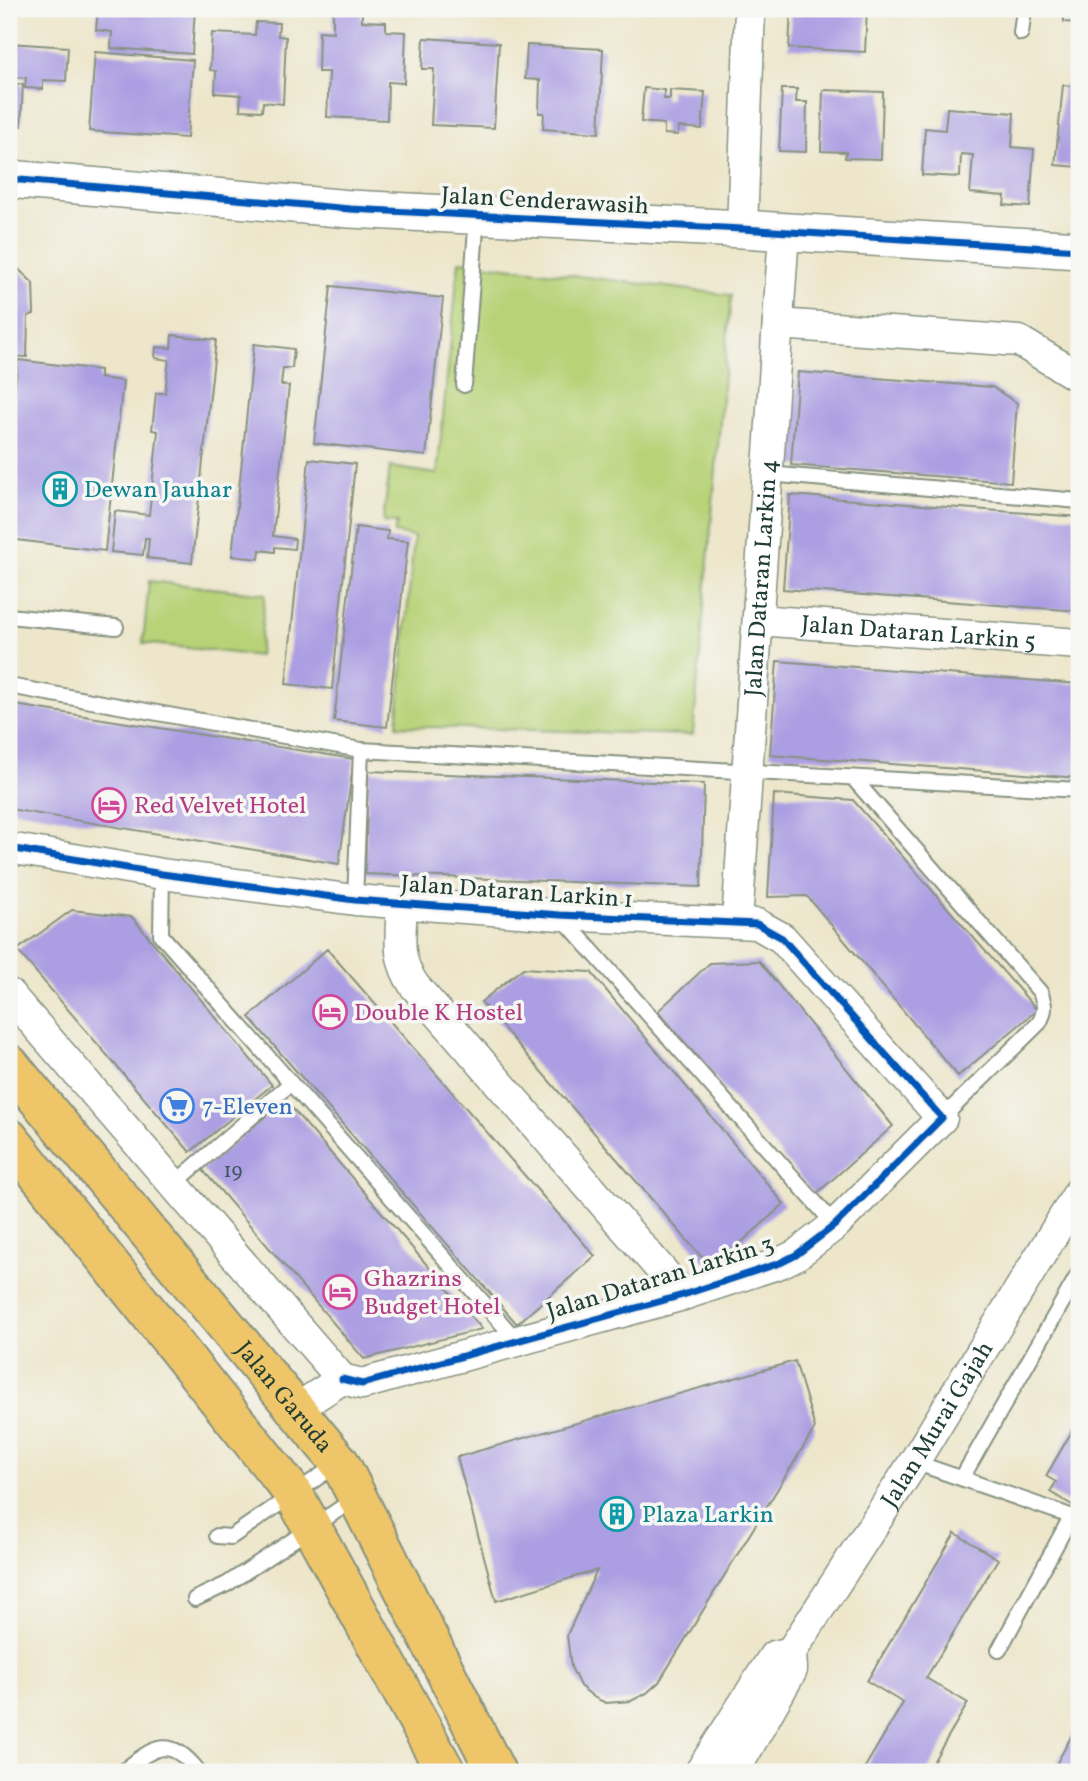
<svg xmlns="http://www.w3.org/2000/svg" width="1088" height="1781" font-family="Vollkorn,serif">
	<rect width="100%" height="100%" fill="#f6f6f2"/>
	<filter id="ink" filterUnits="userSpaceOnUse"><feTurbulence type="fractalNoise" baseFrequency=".0143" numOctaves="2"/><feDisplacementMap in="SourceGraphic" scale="14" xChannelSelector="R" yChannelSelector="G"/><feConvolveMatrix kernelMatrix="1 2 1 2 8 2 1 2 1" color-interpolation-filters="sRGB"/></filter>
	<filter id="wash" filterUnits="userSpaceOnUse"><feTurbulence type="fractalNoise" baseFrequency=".00686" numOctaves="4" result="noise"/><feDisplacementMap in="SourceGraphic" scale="28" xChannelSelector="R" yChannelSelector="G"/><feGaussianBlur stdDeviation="1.57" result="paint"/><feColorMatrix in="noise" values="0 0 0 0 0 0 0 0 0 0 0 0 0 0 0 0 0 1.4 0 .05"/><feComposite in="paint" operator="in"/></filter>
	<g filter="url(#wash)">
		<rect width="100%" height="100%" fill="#ede6cb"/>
		<!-- green -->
		<path fill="#b7d277" stroke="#6b8856" stroke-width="2" d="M459 261 731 295 693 735 397 726 414 537 394 533 397 523 383 522 390 467 437 474Z
			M149 581 265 594 259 656 143 643Z"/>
		<g id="blocks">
			<!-- building -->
			<path fill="#ab9ee2" d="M98 9H195L192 54 111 48 112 32 96 30Z
				M333 9H362V21L386 22V31L406 32 404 83 388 82 387 120 327 117 329 72H318L319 31 333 32Z
				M791 9H867L865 52 789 48Z
				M1064 9H1079V23L1064 22Z
				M256 22 279 23 278 36 286 37 283 104 263 102 262 111 240 110 241 95 215 93 216 71 210 70 212 33 255 35Z
				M424 38 499 43 494 128 431 125 434 69H422Z
				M9 43 68 47 66 81 43 80V89L25 88 26 78 9 77Z
				M527 45 603 49 599 133 543 129 544 113H539L540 80 525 79Z
				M95 52 193 60 187 138 89 131Z
				M9 84H23L21 126 9 125Z
				M1063 85 1079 87V167L1055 165Z
				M644 88 664 90V99H670V90L705 92 702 129 679 127 678 135 664 134V124L641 122Z
				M782 89H797L796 102H807L806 152 779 151Z
				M823 90 883 92 881 159 845 158 846 152 821 151Z
				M947 108 1014 113 1012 147 1034 149 1030 207 1004 205 1005 196 970 193 973 155 961 154 960 177 922 175 925 128 945 130Z
				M9 260 33 283 34 314 28 316 27 357 9 356Z
				M331 286 443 298 426 456 314 443Z
				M172 335 216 340 192 563 147 558 149 538H145L143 555 111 552 115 511 149 515 158 431 152 430 156 393H165L169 360 155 358 156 347 171 348Z
				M254 344 294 349 292 368H283L281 385 289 386 273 536 295 539 294 549 275 547V552L260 550 259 559 232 556Z
				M18 360 100 370V378L123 381 105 551 9 539V439Z
				M798 372 992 387 1017 403 1011 482 791 465Z
				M309 459 355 464 332 689 286 684Z
				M790 495 1079 517V611L783 589Z
				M356 527 388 531 387 539 408 541 387 727 334 721Z
				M777 661 1079 684V778L770 755Z
				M9 704 354 759 339 864 9 809Z
				M368 771 704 784 701 887 365 874Z
				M774 794 853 800 1037 1010 958 1076 807 896 768 897Z
				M72 910 132 917 272 1085 190 1152 17 950Z
				M327 949 595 1256 517 1324 249 1017Z
				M759 961 893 1126 815 1195 658 1011 710 963Z
				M523 968 591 972 784 1204 712 1269 481 1002Z
				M285 1100 482 1329 364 1359 202 1169Z
				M795 1361 815 1428 659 1682 647 1693 631 1701 606 1703 595 1698 580 1686 571 1667 567 1635 597 1570 496 1601 457 1457Z
				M1079 1419V1509L1050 1492 1056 1482 1046 1476Z
				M955 1533 998 1559 926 1678 968 1703 927 1772H862L903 1703 867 1681Z
				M1079 1722V1772H1052Z"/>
		</g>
	</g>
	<g filter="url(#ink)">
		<use href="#blocks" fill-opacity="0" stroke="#869280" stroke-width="2"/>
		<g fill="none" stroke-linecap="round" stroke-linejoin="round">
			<!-- service casing -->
			<g stroke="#869280" stroke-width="18">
				<path id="service" d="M1021 33 1024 9
					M464 385 477 216
					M768 474 1079 501
					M9 616 116 627
					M9 686 361 750 1079 790
					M853 778 1040 992C1045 1004 1046 1011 1039 1023L942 1118
					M162 874 161 935 517 1341
					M355 900 361 750
					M561 916 835 1225
					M174 1184 291 1083
					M914 1462 1079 1519
					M962 1478 1079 1273
					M217 1536 231 1537 339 1463
					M195 1599 227 1584 356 1498
					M999 1650 1071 1517
					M122 1772C154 1747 169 1734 199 1772"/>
			</g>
			<!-- minor casing -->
			<g stroke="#869280" stroke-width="33">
				<g id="minor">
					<path d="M742 229 750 9"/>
					<path d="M778 324 1019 341 1079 377"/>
					<path id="s1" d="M758 620 1079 644"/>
					<path d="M9 848 162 874 355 900 560 915 757 924 782 938 942 1118 835 1225 796 1255 780 1263 683 1295 362 1384 342 1379"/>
					<path d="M402 904C401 936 395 957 414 985L683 1295"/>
					<path id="s2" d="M737 922 784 233"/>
					<path d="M9 994 342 1379"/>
					<path d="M296 1409 342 1379"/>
					<path d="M700 1772 774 1656 791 1652"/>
					<path id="s3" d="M734 1772 792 1670 791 1652 914 1462 1079 1192"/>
				</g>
			</g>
			<!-- tertiary casing -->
			<g stroke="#869280" stroke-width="40">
				<path id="tertiary" d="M9 179 350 209 742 229 1079 250"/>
			</g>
			<!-- primary casing -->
			<g stroke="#869280" stroke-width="42">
				<g id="primary">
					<path id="s4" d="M9 1064 340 1463 496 1772"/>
					<path d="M9 1138 293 1493 446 1772"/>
				</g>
			</g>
			<!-- service -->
			<use href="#service" stroke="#fff" stroke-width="14"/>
			<!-- minor -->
			<use href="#minor" stroke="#fff" stroke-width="30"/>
			<!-- tertiary -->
			<use href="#tertiary" stroke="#fff" stroke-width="37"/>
			<!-- primary -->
			<use href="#primary" stroke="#eec569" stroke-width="38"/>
			<!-- cycleway casing -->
			<g stroke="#f6f6f2" stroke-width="11">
				<path id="cycleway" d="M9 179 350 209 742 229 1079 250
					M9 848 162 874 355 900 560 915 757 924 782 938 942 1118 835 1225 796 1255 780 1263 683 1295 362 1384 342 1379"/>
			</g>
			<!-- cycleway -->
			<use href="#cycleway" stroke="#0057b8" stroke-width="7"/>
		</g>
	</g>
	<!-- icons -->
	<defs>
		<g id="building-ring" transform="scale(1.75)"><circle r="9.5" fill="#f6f6f2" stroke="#0f9aa8" stroke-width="1.5"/><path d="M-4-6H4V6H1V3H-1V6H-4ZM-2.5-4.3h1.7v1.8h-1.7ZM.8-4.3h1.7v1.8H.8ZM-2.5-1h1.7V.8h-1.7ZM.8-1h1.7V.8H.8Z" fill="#0f9aa8"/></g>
		<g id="hotel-ring" transform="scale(1.75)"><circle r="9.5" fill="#f6f6f2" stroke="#d1479c" stroke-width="1.5"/><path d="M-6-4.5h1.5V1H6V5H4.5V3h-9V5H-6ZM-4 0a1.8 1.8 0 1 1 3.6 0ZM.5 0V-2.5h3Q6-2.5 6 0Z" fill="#d1479c"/></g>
		<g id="supermarket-ring" transform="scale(1.75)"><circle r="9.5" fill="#f6f6f2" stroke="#3f7fe0" stroke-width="1.5"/><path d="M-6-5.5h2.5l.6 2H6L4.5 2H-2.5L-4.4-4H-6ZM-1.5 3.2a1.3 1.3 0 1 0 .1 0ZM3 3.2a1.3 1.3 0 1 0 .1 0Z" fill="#3f7fe0"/></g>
	</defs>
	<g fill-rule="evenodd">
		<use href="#building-ring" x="60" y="489"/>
		<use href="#hotel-ring" x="109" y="805"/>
		<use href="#hotel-ring" x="330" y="1012"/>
		<use href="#supermarket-ring" x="177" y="1106"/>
		<use href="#hotel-ring" x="340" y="1292"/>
		<use href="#building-ring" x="617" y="1514"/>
	</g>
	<g text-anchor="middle" stroke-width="7" stroke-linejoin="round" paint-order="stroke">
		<!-- number labels -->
		<g font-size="21" fill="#425560">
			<text x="233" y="1177">19</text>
		</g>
		<!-- street labels -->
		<g font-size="24" fill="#1f3d34" stroke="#f6f6f2">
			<text transform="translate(545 200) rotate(3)" y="8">Jalan Cenderawasih</text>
			<text dy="8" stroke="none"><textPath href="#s2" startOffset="345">Jalan Dataran Larkin 4</textPath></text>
			<text dy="8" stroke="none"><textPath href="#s1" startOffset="161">Jalan Dataran Larkin 5</textPath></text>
			<text transform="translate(517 891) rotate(4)" y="8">Jalan Dataran Larkin 1</text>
			<text transform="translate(660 1277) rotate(-17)" y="8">Jalan Dataran Larkin 3</text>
			<text dy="8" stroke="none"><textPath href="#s4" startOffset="432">Jalan Garuda</textPath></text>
			<text dy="8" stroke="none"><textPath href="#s3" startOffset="406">Jalan Murai Gajah</textPath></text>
		</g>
		<!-- culture labels -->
		<g font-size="24" fill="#0d838f" stroke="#f6f6f2" text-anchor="start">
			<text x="84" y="497">Dewan Jauhar</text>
			<text x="642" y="1522">Plaza Larkin</text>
		</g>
		<!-- hotel labels -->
		<g font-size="24" fill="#b23c85" stroke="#f6f6f2" text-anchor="start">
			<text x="134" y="813">Red Velvet Hotel</text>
			<text x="354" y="1020">Double K Hostel</text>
			<text x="364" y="1286">Ghazrins<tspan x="364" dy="28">Budget Hotel</tspan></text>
		</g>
		<!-- shop labels -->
		<g font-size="24" fill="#366cbe" stroke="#f6f6f2" text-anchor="start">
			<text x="202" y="1114">7-Eleven</text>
		</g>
	</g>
	<!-- margin -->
	<rect width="1088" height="1781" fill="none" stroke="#f6f6f2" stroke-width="35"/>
</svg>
